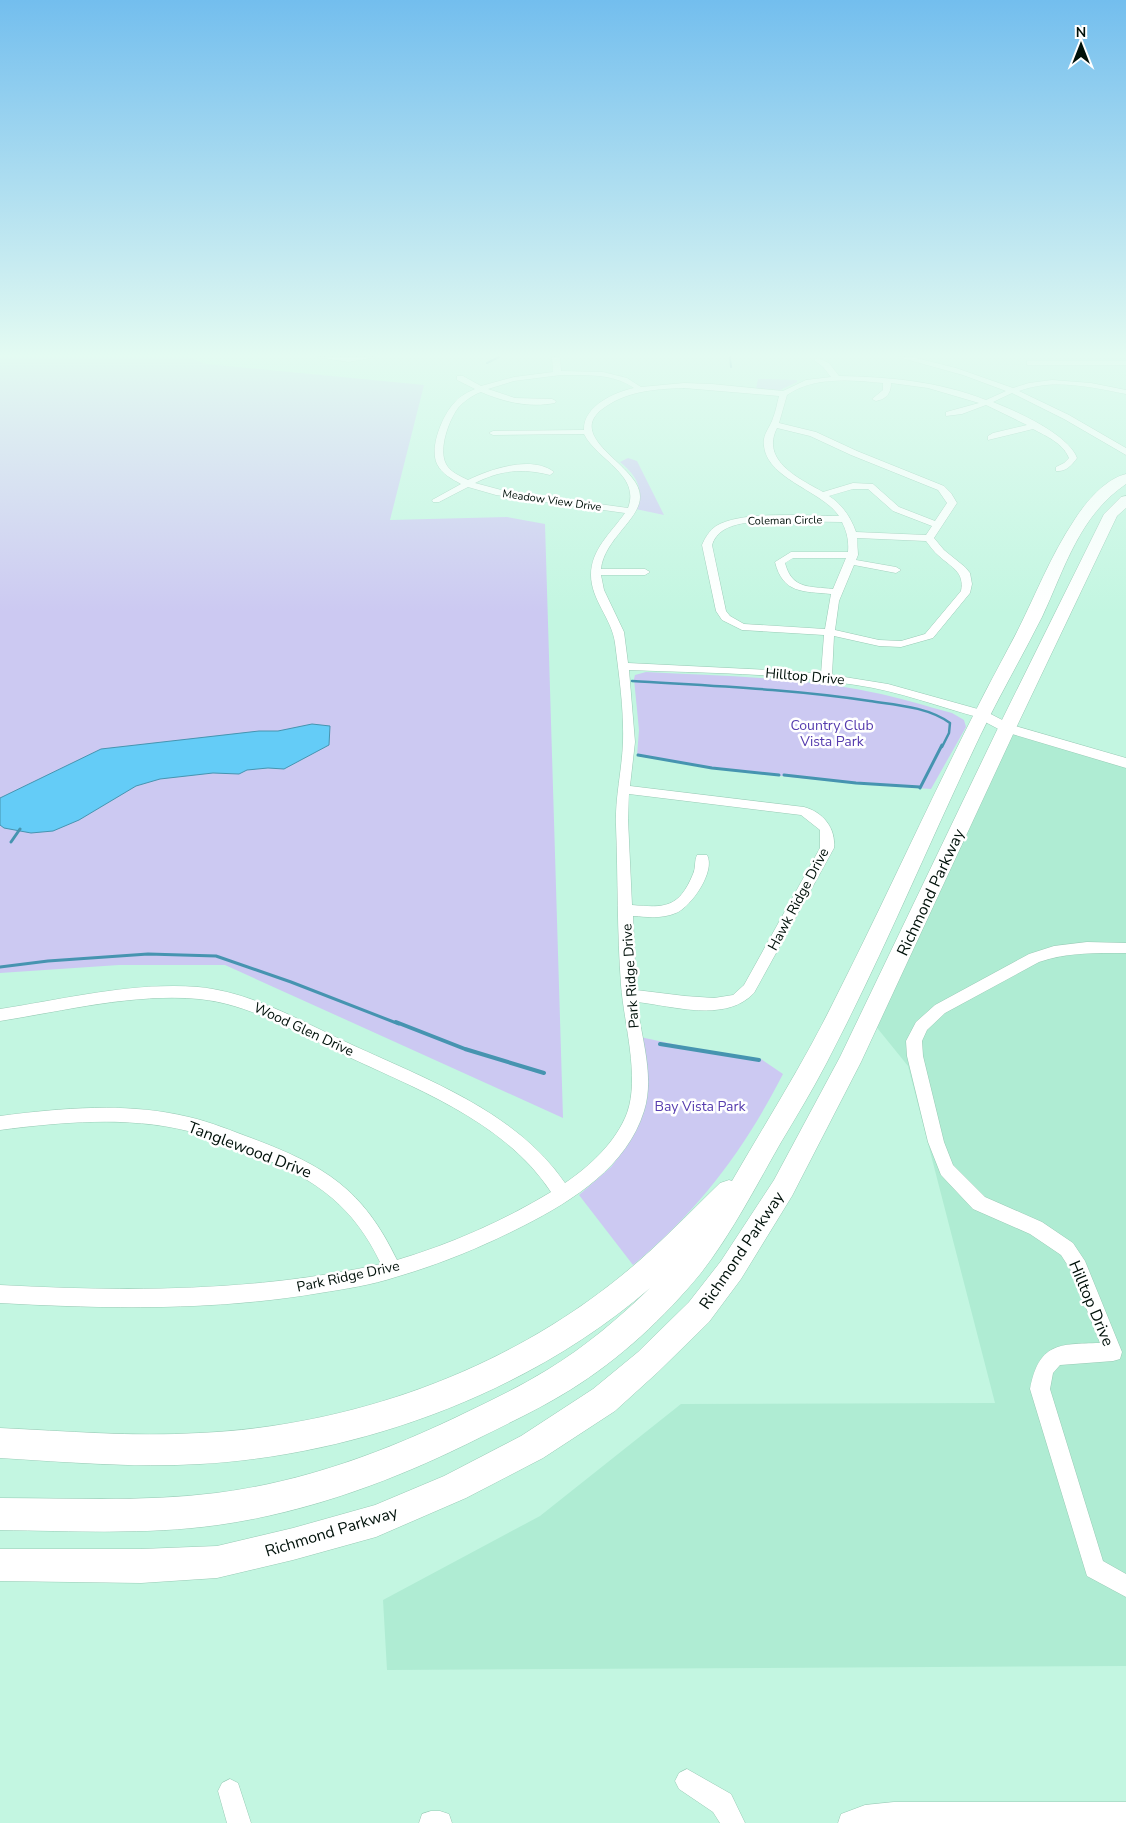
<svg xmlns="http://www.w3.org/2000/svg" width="1126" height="1823" font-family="'Nunito Sans',sans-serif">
	<rect width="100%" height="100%" fill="#c3f6e1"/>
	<!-- built -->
	<path fill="#afecd3" d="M1013 734 1126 763V1666L387 1670 383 1600 540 1516 681 1404 995 1403 908 1066 874 1024Z"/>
	<!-- green -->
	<path fill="#ccc9f2" d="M0 357H188L206 364 424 385 390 520 507 517 545 524 563 1118 225 965H119L0 973Z
		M758 379 797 380V382L780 390 756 389Z
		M628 458 637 461 664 515 631 508 638 505C644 487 634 473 620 462Z
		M646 672C720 676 797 677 871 692 898 697 925 706 952 713L964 720 966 727 931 789C832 783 734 772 637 756L639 730 634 679 635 675Z
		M640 1037 697 1049 761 1059 783 1074C744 1150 699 1210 633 1265L579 1195 611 1167 629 1143 640 1121Z"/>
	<!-- water -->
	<path fill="#64ccf7" stroke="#4694b0" d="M312 724 330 726 329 745 284 769 268 768 247 770 239 774 213 773 160 779 136 786 79 820 53 831 31 833 4 828 0 825V798L101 749 259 731H278Z"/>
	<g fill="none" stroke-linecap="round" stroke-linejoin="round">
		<!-- stream-far3 -->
		<path stroke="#4694b0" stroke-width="2" d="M730 357 731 367
			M487 363 499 357"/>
		<!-- stream-far2 -->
		<path stroke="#4694b0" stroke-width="2.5" d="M632 681C712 686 791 689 870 701 897 705 928 707 950 723L949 733 942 747"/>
		<!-- stream-far1 -->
		<path stroke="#4694b0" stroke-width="3" d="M638 755 712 768 779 775
			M784 775 856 783 920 787
			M920 788 942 745
			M11 842 20 829
			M0 967 48 961 148 954 216 956 291 982 399 1024"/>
		<!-- stream -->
		<path stroke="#4694b0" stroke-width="4" d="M396 1022 465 1049 544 1073
			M660 1044 759 1060"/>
		<!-- minor casing -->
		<g stroke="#98cab5" stroke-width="1">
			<path id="minor" d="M318 357H376L349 362Z
				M552 357H560L561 371 603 372 627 378 641 387 684 383 712 384 783 391 806 380 831 377 823 367 814 360 818 358 829 363 839 376C888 377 938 381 986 400L1006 391 963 375 898 357H912L956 368 1013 388 1029 383 1052 380 1091 383 1126 390V394C1092 387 1053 378 1019 391L1069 415 1126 448V455L1064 419 1012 393 993 402C1016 411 1068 434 1077 458 1072 465 1066 472 1056 471V467L1064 463 1069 458C1063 443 1046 436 1033 429L988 440V436L993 433 1027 425 986 405 962 414 946 416V412L979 403 928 388 891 383C891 394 886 399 876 401L872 399 883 390V383C852 380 814 376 787 395L779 423 816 432 857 451 944 486 951 493 957 503 934 538 944 550 965 567 970 573 972 584 970 593 933 638 901 647 879 646 834 636 832 675 888 684 985 711 987 714 981 718C939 707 899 691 856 685 781 673 704 673 629 670L635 742 630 786 804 807C823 812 836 828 834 848L754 993C726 1023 673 1006 637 1002 641 1038 655 1076 644 1111 627 1166 574 1200 525 1225 484 1246 441 1264 396 1277 372 1285 345 1289 320 1293 214 1311 107 1309 0 1303V1285C128 1292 255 1292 381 1264 354 1207 317 1180 260 1157 236 1147 213 1137 188 1131 127 1116 62 1122 0 1130V1116C62 1108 127 1102 189 1117 211 1122 232 1131 254 1139 325 1166 363 1189 397 1260 451 1244 503 1221 551 1192 503 1119 411 1087 336 1051 292 1030 248 1004 199 999 134 993 64 1011 0 1021V1009C65 999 132 982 198 987 251 992 299 1020 346 1042 423 1078 515 1110 565 1183 590 1166 616 1142 627 1113 640 1077 624 1024 621 985 617 932 618 879 616 825 615 797 622 770 623 742 624 709 619 675 615 643 612 619 591 600 591 575 591 549 611 533 625 513L496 495 468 487 439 502H433L432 500 461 484C452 479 442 474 437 464 429 447 443 414 455 402 460 396 468 392 475 389L457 380V376H463L481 386 514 377 553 372ZM561 375C585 375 613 373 634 388 615 392 583 406 584 430L493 431 489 433 493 435 584 434C597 460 641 475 628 508L505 491 475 483C501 470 522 468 550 475L554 472C532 455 490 469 468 480 460 476 450 472 446 464 438 449 449 420 458 408 464 401 473 395 481 392 504 402 529 408 555 403L556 401 552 399 515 398 488 389 514 381ZM684 388 779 396C777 403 776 411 773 418 771 425 765 432 764 439 760 478 821 489 839 516 808 516 742 510 716 526 709 531 705 538 702 545L716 611 722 620 742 630 824 635 821 674 790 671 628 663 624 632 604 590 601 575H645L650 572 645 569H601C604 539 641 519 640 496 640 466 566 439 601 410 625 391 654 389 684 388ZM777 428 810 436 851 455 938 490 947 503 935 521 899 507 873 484 853 483 823 492C800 479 760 461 777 428ZM853 489H868L893 511 932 526 926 535 856 532C851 518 843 505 829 496ZM782 521 842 522C847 532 849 541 848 552H791L775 562C783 594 803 591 831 594L825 629 744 624 730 616 726 611 712 545C720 519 759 522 782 521ZM857 538 926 541C930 546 934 552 939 556 951 567 965 572 961 591L925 634 901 641 879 640 835 630 839 601 854 565 896 573 901 570 896 567 856 560 858 555ZM793 558H846L833 589C810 586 792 590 785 563ZM629 794 801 815 820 830V848L744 985 733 995 714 998 685 996 636 990 633 916C647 917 662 919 676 913 691 907 716 871 707 855H697C694 861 696 868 693 874 679 908 665 908 632 905L628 819Z
				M1027 361H1126V365H1027Z
				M1087 942 1126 943V953C1096 953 1068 952 1039 962L945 1013 927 1030 922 1041 923 1056 944 1142 953 1165 985 1197 1042 1222 1073 1243 1085 1261 1122 1352 1120 1359 1113 1361 1060 1365 1053 1373 1050 1389 1103 1561 1126 1574V1597L1087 1576 1030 1389C1039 1343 1058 1344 1100 1343L1072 1272 1061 1255 1030 1234 973 1209 941 1175 928 1142 907 1056 906 1041 916 1022 935 1005 1029 954 1054 946Z
				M687 1769 731 1794 745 1823H720L713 1812 679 1789 675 1781 679 1773Z
				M230 1779 238 1783 251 1823H227L218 1791 222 1783Z
				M894 1802H1126V1823H838L841 1814 865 1805Z
				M431 1811H440L449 1814 452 1823H419L422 1814Z"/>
		</g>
		<!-- major casing -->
		<g stroke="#98cab5" stroke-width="1">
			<path id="major" d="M981 709 1012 725 1126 758V768L1002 731 976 717 974 714 976 711Z"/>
		</g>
		<!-- highway casing -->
		<g stroke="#98cab5" stroke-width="1">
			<path id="highway" d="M1126 474V484C1079 516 1065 568 1042 617 1022 657 999 696 980 736 928 845 882 957 826 1064 812 1091 796 1117 780 1144 755 1188 732 1233 701 1273 664 1318 620 1359 570 1390 541 1408 511 1422 481 1437 398 1479 310 1512 218 1525 146 1535 73 1531 0 1530V1498C72 1498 144 1502 216 1493 304 1482 387 1451 467 1412 494 1399 521 1386 547 1370 585 1347 619 1318 650 1288 529 1393 359 1455 200 1464 134 1468 67 1462 0 1458V1428C66 1431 133 1437 199 1433 350 1426 503 1372 621 1276 656 1248 687 1215 720 1183L729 1180 732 1181C766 1122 803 1064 833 1003 893 885 946 763 1009 647 1032 605 1048 559 1075 519 1086 502 1105 479 1126 474Z
				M1126 496V508L1117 516 1016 728 861 1062 792 1196 741 1279 709 1322 658 1372 615 1411 543 1458 466 1498 376 1537 293 1560 217 1578 141 1583 0 1581V1549H141L217 1546 293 1528 375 1505 444 1476 521 1436 593 1389 638 1352 689 1302 721 1261 774 1180 840 1057 998 728 1104 514 1121 497Z"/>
		</g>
		<!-- minor -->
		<use href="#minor" fill="#fff" fill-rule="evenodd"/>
		<!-- major -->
		<use href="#major" fill="#fff" fill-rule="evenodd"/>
		<!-- highway -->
		<use href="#highway" fill="#fff" fill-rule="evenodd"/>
	</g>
	<!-- sky -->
	<linearGradient id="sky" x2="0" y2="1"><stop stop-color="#73beee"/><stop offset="0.58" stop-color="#e4fbf2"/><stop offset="1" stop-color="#e4fbf2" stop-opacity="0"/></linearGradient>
	<rect width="1126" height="613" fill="url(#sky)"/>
	<g text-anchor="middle" stroke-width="5" stroke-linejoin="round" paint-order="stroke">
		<!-- far-street labels -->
		<g font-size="11" fill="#01110a" stroke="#fff">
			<text transform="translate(552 500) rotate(8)" y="4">Meadow View Drive</text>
			<text transform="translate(785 520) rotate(-1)" y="4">Coleman Circle</text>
		</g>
		<!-- street labels -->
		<g font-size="14" fill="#01110a" stroke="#fff">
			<text transform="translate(805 676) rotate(5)" y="5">Hilltop Drive</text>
			<text transform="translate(798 899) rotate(-62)" y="5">Hawk Ridge Drive</text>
			<text transform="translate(630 976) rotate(-94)" y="5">Park Ridge Drive</text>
			<text transform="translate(304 1029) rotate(25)" y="5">Wood Glen Drive</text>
			<text transform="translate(348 1276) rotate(-12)" y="5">Park Ridge Drive</text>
		</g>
		<!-- park labels -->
		<g font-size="14" fill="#563cae" stroke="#fff">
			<text x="832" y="730">Country Club<tspan x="832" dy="16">Vista Park</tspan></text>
			<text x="700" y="1111">Bay Vista Park</text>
		</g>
		<!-- near-street labels -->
		<g font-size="16" fill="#01110a" stroke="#fff">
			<text transform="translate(930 892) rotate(-65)" y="6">Richmond Parkway</text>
			<text transform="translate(250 1149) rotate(21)" y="6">Tanglewood Drive</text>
			<text transform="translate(741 1250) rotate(-56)" y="6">Richmond Parkway</text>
			<text transform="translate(1092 1303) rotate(67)" y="6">Hilltop Drive</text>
			<text transform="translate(331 1531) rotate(-17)" y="6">Richmond Parkway</text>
		</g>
	</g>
	<!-- north arrow -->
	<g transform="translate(1081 45)" stroke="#ffffff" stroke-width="4" paint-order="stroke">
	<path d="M0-4L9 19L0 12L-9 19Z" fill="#01110a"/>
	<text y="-8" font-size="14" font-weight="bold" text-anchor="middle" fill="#01110a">N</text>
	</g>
</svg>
